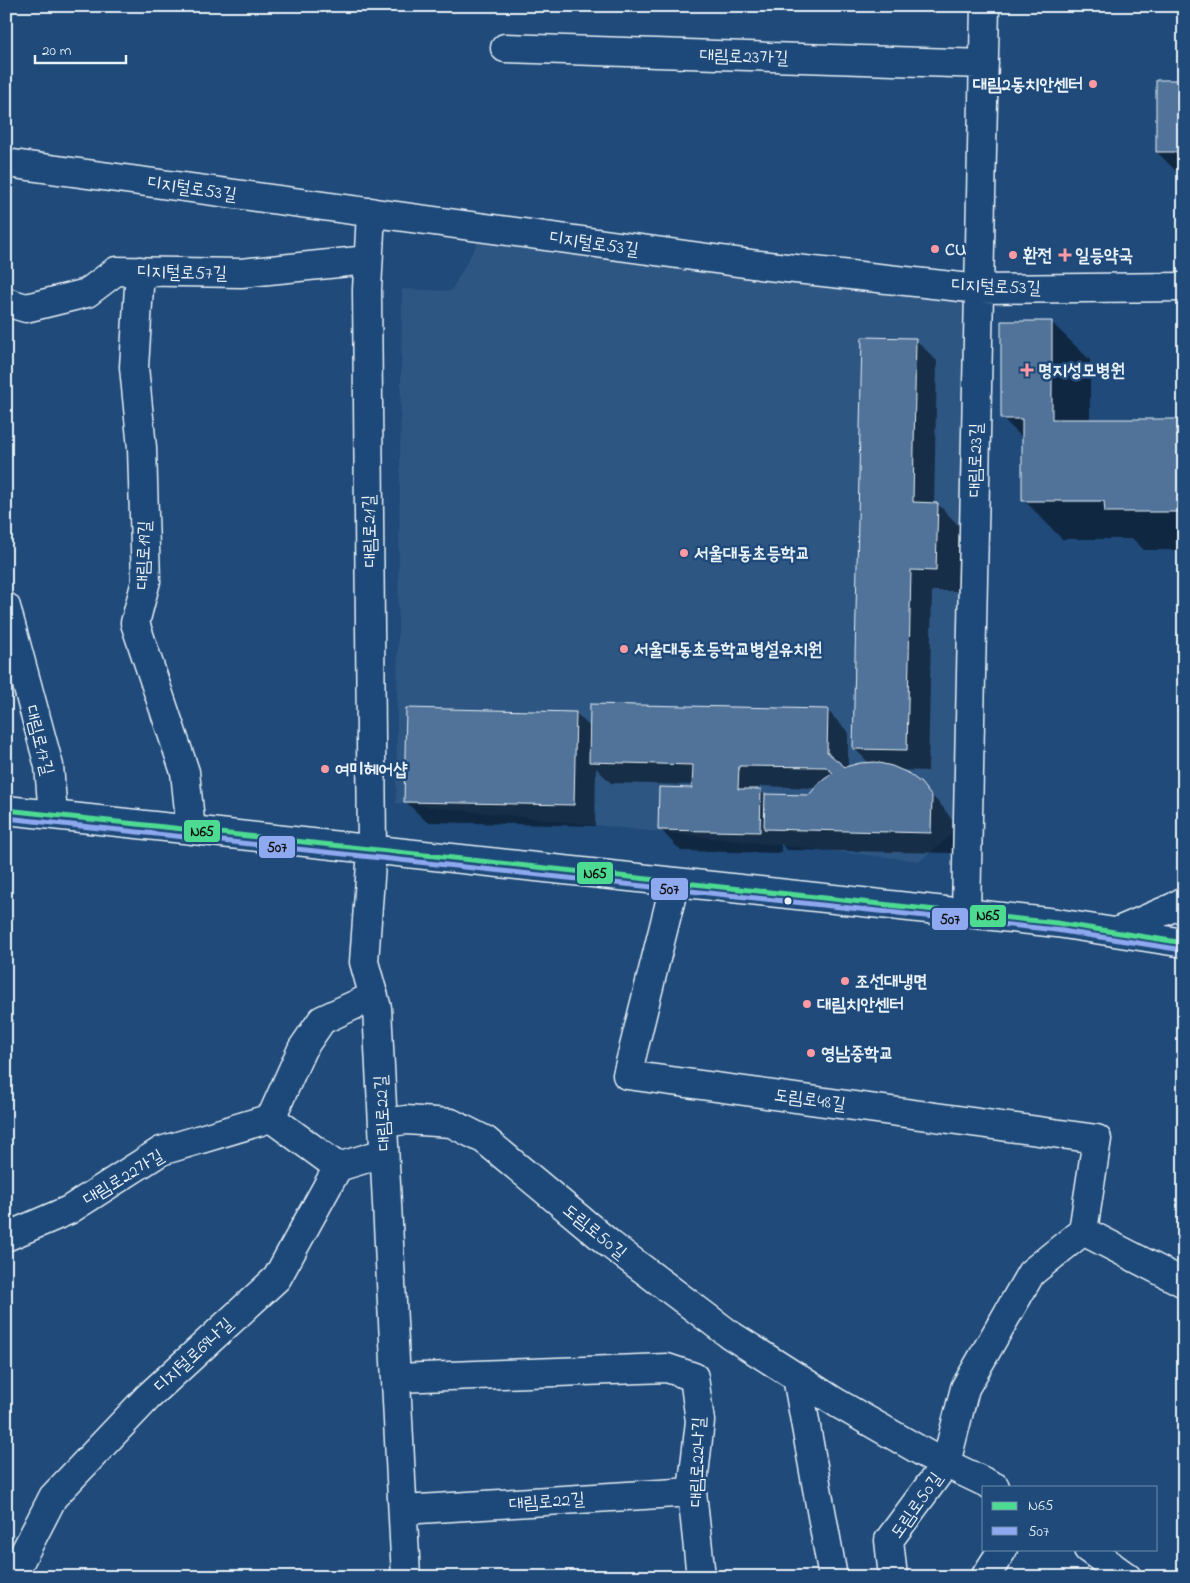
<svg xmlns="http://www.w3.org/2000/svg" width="1190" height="1583" font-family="'Indie Flower','Poor Story',sans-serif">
	<rect width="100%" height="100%" fill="#1f4a7a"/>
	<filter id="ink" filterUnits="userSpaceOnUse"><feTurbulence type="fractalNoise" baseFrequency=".02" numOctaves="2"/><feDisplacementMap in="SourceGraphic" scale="10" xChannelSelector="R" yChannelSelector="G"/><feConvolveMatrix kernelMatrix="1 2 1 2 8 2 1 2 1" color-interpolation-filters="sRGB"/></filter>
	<g filter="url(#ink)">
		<!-- built -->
		<path fill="#2e5683" d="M478 242 972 302 963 825 920 861 396 803 402 289 451 291Z"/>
		<!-- shadow -->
		<path fill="#0007" fill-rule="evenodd" d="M1184 82V179L1157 152Z
			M1051 322 1090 360V420H1184V550H1144L1133 539H1062L1024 500V439L1002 418ZM1111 499V502H1060V500Z
			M916 340 937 361 934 504H938L959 526 957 591H932L928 771 899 770 920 784 942 806 952 820V853L787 850 781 844V853L681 851 660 829 694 789V785L611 783 596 768 595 826 427 822 405 801 576 713 591 728 827 710 848 732V767L870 764 854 748ZM760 786 817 788 810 796 766 797 760 790Z"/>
		<!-- building -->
		<path fill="#517399" stroke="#e8f1f8" d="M1156 80H1184V152H1156Z
			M1001 321H1052V419H1184V512H1105L1104 501H1022V419H1001Z
			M862 337 916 338 913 502 938 503 936 571 911 570 907 750 853 749Z
			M590 704 828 709 827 752 845 767 860 763 875 762 892 766 908 773 921 783 932 797 931 833 764 829 765 794 809 795 819 783 833 773 826 767 739 766 738 789H761L760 832 658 830 659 787 692 788 693 765 589 762Z
			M406 708 576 712 574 805 404 802Z"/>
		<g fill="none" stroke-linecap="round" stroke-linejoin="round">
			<!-- minor casing -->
			<g stroke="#e8f1f8" stroke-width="31">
				<path id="minor" d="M505 48 984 64
					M6 163 759 265 979 289 1184 287
					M371 212 367 290 372 850 364 962 377 1008 406 1577
					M140 271 134 367 142 448 146 581 135 623 185 772 191 830
					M6 302 26 308 87 293 116 271 241 273 368 260
					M6 607 49 766 53 815
					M6 810 1057 923 1184 943
					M675 882 627 1075 1097 1139 1083 1231 1184 1283
					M966 913 985 6
					M1116 932 1174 907 1184 901
					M271 1118 338 1167
					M383 1123 406 1120 451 1123 485 1140 611 1245 729 1334 837 1403 926 1454 995 1487
					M6 1237 69 1210 161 1151 271 1118 302 1049 322 1020 374 996
					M797 1377 833 1577
					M396 1378 667 1368 694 1377 700 1421 692 1492 701 1577
					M403 1510 692 1492
					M1088 1549 1127 1577
					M12 1577 53 1497 148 1397 277 1278 338 1167 384 1153
					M893 1577 889 1540 946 1463 965 1388 1031 1273 1083 1231
					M985 1577 1003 1549"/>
			</g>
			<!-- minor -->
			<use href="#minor" stroke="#1f4a7a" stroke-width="28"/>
			<!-- bus-1 casing -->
			<g stroke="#1f4a7a" stroke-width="9">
				<path id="bus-1" d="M6 810 1057 923 1184 943"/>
			</g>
			<!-- bus-2 casing -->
			<g stroke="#1f4a7a" stroke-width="9">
				<path id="bus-2" d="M6 818 1056 930 1183 950"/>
			</g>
			<!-- bus-1 -->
			<use href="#bus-1" stroke="#4ddb92" stroke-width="5"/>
			<!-- bus-2 -->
			<use href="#bus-2" stroke="#8fa9f0" stroke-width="5"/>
		</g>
	</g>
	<!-- markers -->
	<g fill="#ff9aa2" stroke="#1f4a7a" stroke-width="2">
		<circle cx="1093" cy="84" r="5"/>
		<circle cx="935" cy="249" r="5"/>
		<circle cx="1013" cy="255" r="5"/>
		<path d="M1062.5 247.5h5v5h5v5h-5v5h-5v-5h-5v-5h5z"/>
		<path d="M1024.5 362.5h5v5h5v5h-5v5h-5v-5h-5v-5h5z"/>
		<circle cx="684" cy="553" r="5"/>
		<circle cx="624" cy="649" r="5"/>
		<circle cx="325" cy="769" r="5"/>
		<circle cx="845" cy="981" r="5"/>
		<circle cx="807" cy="1004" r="5"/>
		<circle cx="811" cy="1053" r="5"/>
	</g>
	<circle fill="#e8f1f8" stroke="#1f4a7a" stroke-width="2" cx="788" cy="901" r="4.5"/>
	<g text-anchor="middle" stroke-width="5" stroke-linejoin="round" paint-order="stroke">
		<!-- street labels -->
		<g font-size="18" fill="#e8f1f8" stroke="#1f4a7a">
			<text transform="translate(744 56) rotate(2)" y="6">대림로23가길</text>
			<text transform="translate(192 188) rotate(8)" y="6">디지털로53길</text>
			<text transform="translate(594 243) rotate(8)" y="6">디지털로53길</text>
			<text transform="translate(182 272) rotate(1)" y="6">디지털로57길</text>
			<text transform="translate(996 286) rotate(2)" y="6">디지털로53길</text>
			<text transform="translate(975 460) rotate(-89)" y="6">대림로23길</text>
			<text transform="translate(369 531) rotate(-91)" y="6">대림로21길</text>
			<text transform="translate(143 555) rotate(-88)" y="6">대림로19길</text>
			<text transform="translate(40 740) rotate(76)" y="6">대림로17길</text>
			<text transform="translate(810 1099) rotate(8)" y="6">도림로48길</text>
			<text transform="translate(382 1113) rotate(-93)" y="6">대림로22길</text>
			<text transform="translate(123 1177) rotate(-31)" y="6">대림로22가길</text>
			<text transform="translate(595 1231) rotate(39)" y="6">도림로50길</text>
			<text transform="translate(193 1355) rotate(-43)" y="6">디지털로69나길</text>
			<text transform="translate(697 1462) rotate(-88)" y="6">대림로22나길</text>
			<text transform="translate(547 1501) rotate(-4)" y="6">대림로22길</text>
			<text transform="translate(916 1505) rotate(-55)" y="6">도림로50길</text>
		</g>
		<!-- poi labels -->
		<g font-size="18" font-weight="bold" fill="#e8f1f8" stroke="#1f4a7a" text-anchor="start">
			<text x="1083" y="90" text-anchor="end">대림2동치안센터</text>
			<text x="945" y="255">CU</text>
			<text x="1023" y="261">환전</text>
			<text x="1075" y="261">일등약국</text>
			<text x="1038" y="376">명지성모병원</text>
			<text x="694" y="559">서울대동초등학교</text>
			<text x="634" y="655">서울대동초등학교병설유치원</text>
			<text x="335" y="775">여미헤어샵</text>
			<text x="855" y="987">조선대냉면</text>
			<text x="817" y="1010">대림치안센터</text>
			<text x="821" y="1059">영남중학교</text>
		</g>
	</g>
	<g stroke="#1f4a7a" stroke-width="2">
		<rect x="183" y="819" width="38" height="24" rx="5" fill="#4ddb92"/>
		<rect x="258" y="835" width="38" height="24" rx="5" fill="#8fa9f0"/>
		<rect x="576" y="861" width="38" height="24" rx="5" fill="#4ddb92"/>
		<rect x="650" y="877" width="39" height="24" rx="5" fill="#8fa9f0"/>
		<rect x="969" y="904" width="38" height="24" rx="5" fill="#4ddb92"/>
		<rect x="931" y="907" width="38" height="24" rx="5" fill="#8fa9f0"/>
	</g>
	<g font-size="14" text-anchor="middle" font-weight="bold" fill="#111">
		<text x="202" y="836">N65</text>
		<text x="277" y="852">507</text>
		<text x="595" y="878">N65</text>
		<text x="669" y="894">507</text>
		<text x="988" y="920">N65</text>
		<text x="950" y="924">507</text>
	</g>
	<!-- margin -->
	<rect width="1190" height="1583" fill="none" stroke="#1f4a7a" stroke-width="25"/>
	<rect x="12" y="12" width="1165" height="1558" fill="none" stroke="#e8f1f8" stroke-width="2" filter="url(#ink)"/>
	<!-- legend -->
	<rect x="982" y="1486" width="175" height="65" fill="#1f4a7a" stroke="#6f8dac"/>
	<rect x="992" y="1502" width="25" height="8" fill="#4ddb92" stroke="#6f8dac"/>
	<text x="1028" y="1510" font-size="15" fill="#e8f1f8">N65</text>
	<rect x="992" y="1527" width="25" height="8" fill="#8fa9f0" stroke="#6f8dac"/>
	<text x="1028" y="1536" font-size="15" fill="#e8f1f8">507</text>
	<!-- scale -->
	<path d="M35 55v8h91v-8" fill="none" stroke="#e8f1f8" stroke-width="2.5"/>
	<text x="42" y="55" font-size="15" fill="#e8f1f8" stroke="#1f4a7a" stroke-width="4" paint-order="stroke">20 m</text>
</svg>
